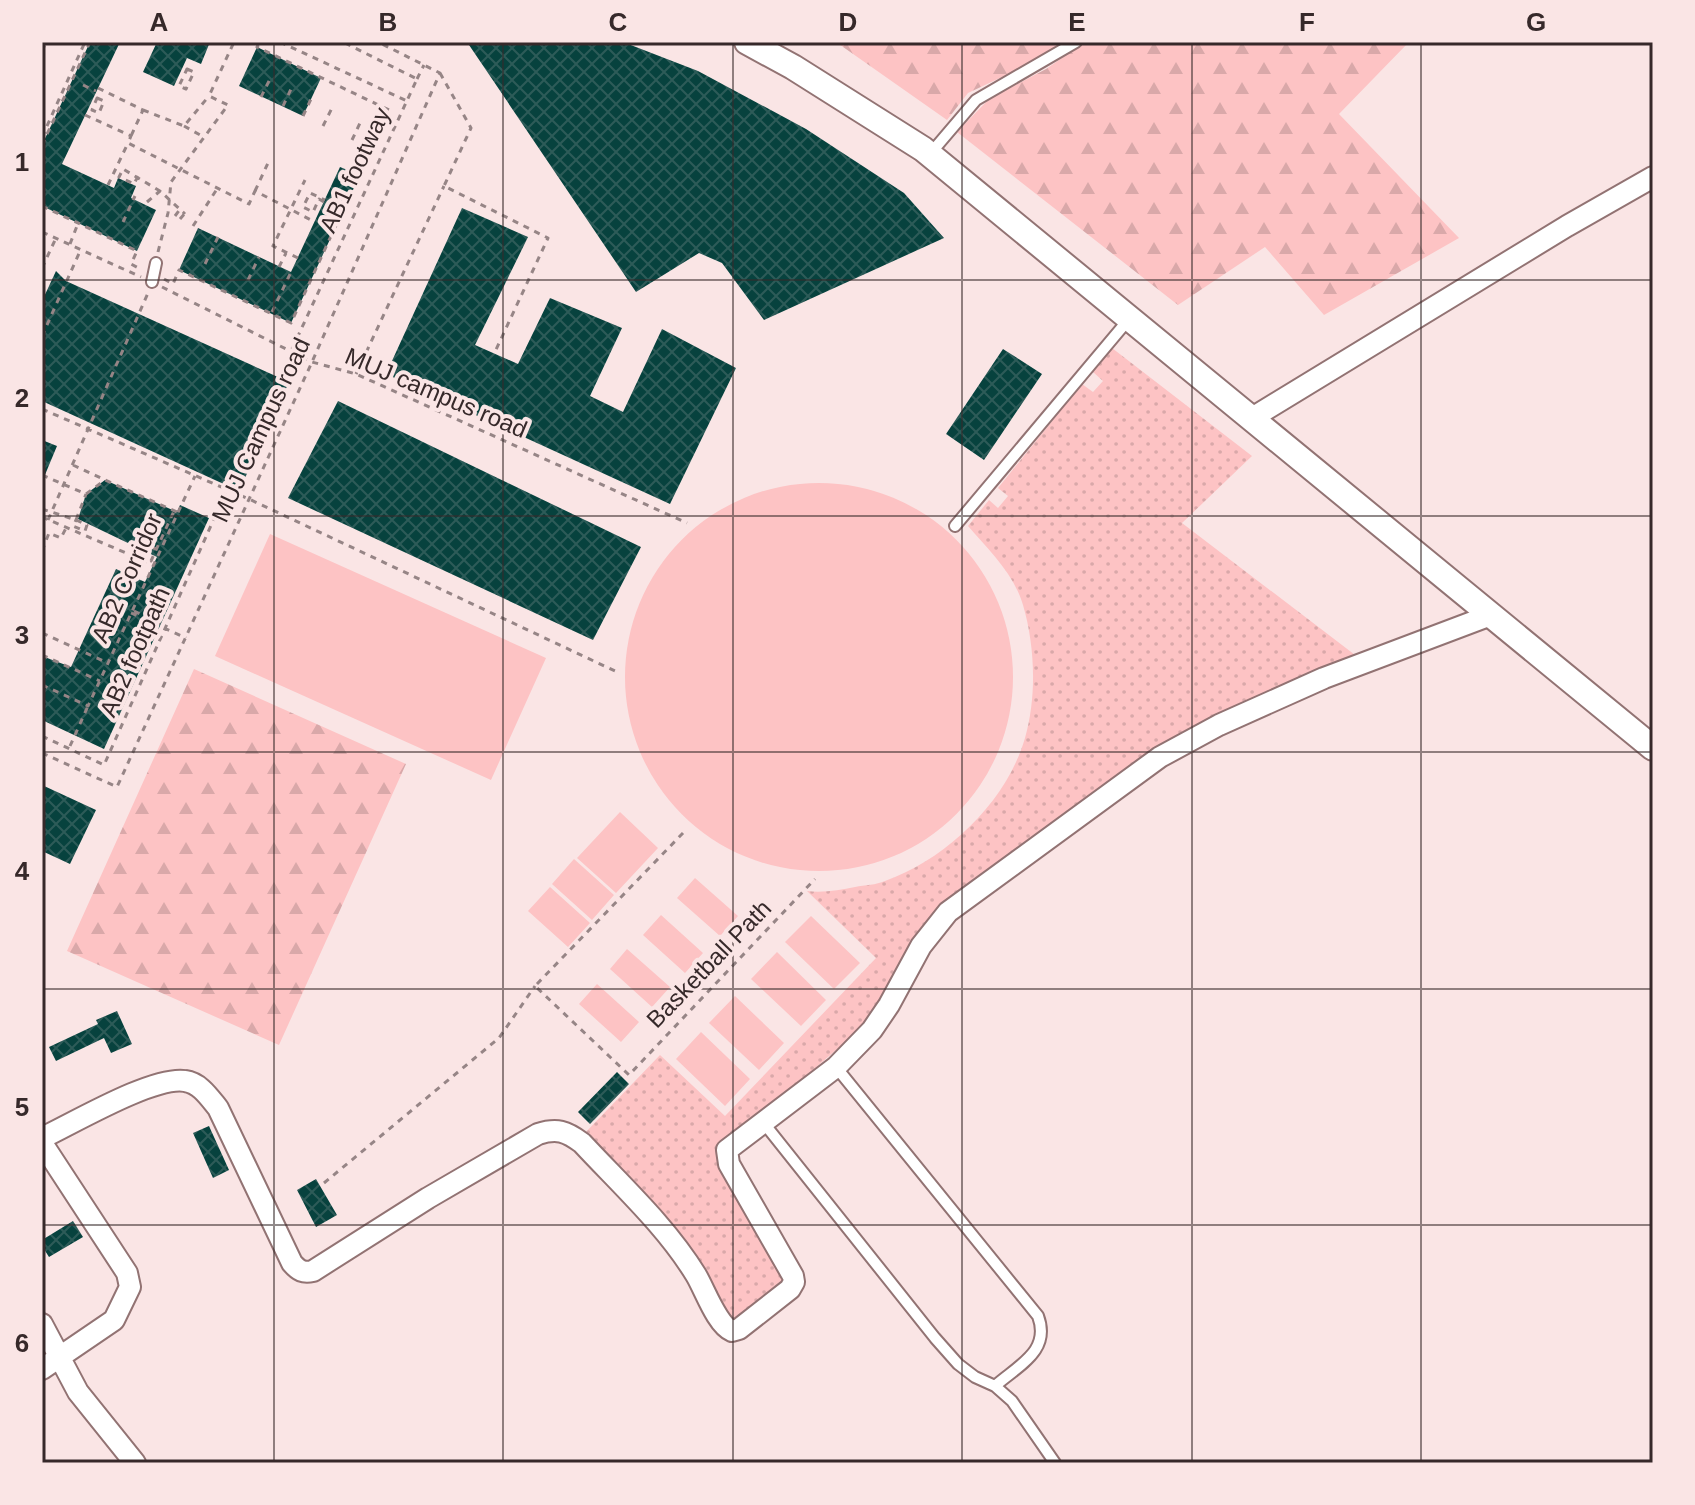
<svg xmlns="http://www.w3.org/2000/svg" width="1695" height="1505" font-family="Arial,sans-serif">
	<defs>
		<pattern id="grass-dots" width="8" height="8" patternUnits="userSpaceOnUse" patternTransform="scale(2)"><rect width="8" height="8" fill="#fdc3c4"/><path d="M2 2h.1M6 6h.1" fill="none" stroke="#d9a8a9" stroke-width="1.8" stroke-linecap="round"/></pattern>
		<pattern id="forest-firs" width="22" height="20" patternUnits="userSpaceOnUse" patternTransform="scale(2)"><rect width="22" height="20" fill="#fdc3c4"/><path d="M5 1l3.5 6h-7zM16 11l3.5 6h-7z" fill="#d9a8a9"/></pattern>
		<pattern id="building-cross-hatch" width="8" height="8" patternUnits="userSpaceOnUse" patternTransform="scale(2)"><rect width="8" height="8" fill="#07423e"/><path d="M0 0l8 8M0 8l8-8" fill="none" stroke="#2d5b58"/></pattern>
	</defs>
	<rect width="100%" height="100%" fill="#fae5e5"/>
	<!-- grass -->
	<path fill="url(#grass-dots)" d="M1112 348 1252 456 1182 523 1359 658 1254 703 935 915 864 1026 720 1150 789 1276 731 1322 583 1135 660 1055 725 1116 876 958 807 891C823 893 840 890 855 887 865 885 876 885 885 881 947 859 1007 801 1025 738 1037 696 1035 646 1023 605 1014 574 989 550 968 526L989 500 998 508 1008 496 998 488 1082 384 1093 392 1103 381 1093 372Z"/>
	<!-- forest -->
	<path fill="url(#forest-firs)" d="M836 42H1065L1030 64 968 93 947 120Z
		M1085 42H1409L1339 114 1459 238 1324 315 1265 247 1178 305 957 132 989 99 1046 69Z
		M194 669 406 764 279 1045 67 951Z"/>
	<!-- park -->
	<path fill="#fdc3c4" d="M625 677a194 194 0 1 1 388 0a194 194 0 1 1-388 0Z
		M270 534 546 658 491 780 215 656Z
		M620 812 658 848 616 893 577 858Z
		M574 859 614 895 592 920 552 884Z
		M695 878 738 916 720 936 677 898Z
		M550 887 590 923 568 947 528 911Z
		M661 915 703 953 685 973 643 935Z
		M811 916 860 963 834 989 785 942Z
		M627 949 670 987 652 1007 610 969Z
		M777 952 826 1000 801 1026 751 979Z
		M597 984 639 1022 621 1042 579 1004Z
		M735 996 784 1043 759 1070 709 1023Z
		M701 1032 750 1079 725 1106 676 1059Z"/>
	<!-- building -->
	<path fill="url(#building-cross-hatch)" d="M90 42H120L62 164 114 188 118 178 136 186 131 198 156 210 137 251 42 206V145Z
		M157 42H210L201 64 187 58 174 86 143 72Z
		M467 42H623L698 71 806 129 904 193 944 238 764 320 722 263 699 253 636 292Z
		M257 47 321 78 303 116 239 86Z
		M340 167 360 175 291 323 179 270 198 228 291 272Z
		M462 208 528 237 475 345 518 364 550 298 622 328 590 396 623 412 662 329 736 368 670 504 386 374Z
		M56 271 66 281 289 382 239 491 42 401V301Z
		M1003 349 1042 374 984 460 946 434Z
		M338 401 641 547 593 640 288 498Z
		M42 440 57 446 42 482Z
		M105 480 177 512 180 505 209 518 104 749 42 720V656L71 667 116 569 145 582 157 557 78 519 86 494Z
		M42 785 96 810 70 864 42 851Z
		M117 1011 132 1044 111 1053 104 1038 56 1061 49 1047 98 1024 96 1020Z
		M617 1072 629 1084 590 1124 578 1112Z
		M209 1126 229 1170 213 1178 193 1133Z
		M316 1179 337 1215 316 1227 297 1190Z
		M73 1221 83 1237 49 1257 42 1246V1240Z"/>
	<g fill="none" stroke-linecap="round" stroke-linejoin="round">
		<!-- service casing -->
		<g stroke="#927373" stroke-width="14">
			<path id="service" d="M930 154 976 100 1076 42
				M152 282 156 263
				M955 526 1129 319
				M836 1067 1038 1316C1051 1351 1019 1365 995 1386
				M763 1122 935 1338 958 1364 975 1377 995 1386 1012 1401 1055 1463"/>
		</g>
		<!-- minor casing -->
		<g stroke="#927373" stroke-width="24">
			<path id="minor" d="M1252 418 1567 226 1653 177
				M42 1138C74 1123 153 1076 185 1081 200 1083 209 1097 218 1108L292 1263C299 1271 303 1273 313 1271L428 1198 538 1134C557 1128 566 1131 582 1143 621 1185 666 1226 696 1275 705 1290 717 1325 732 1331L739 1329 790 1289 794 1282 793 1276 729 1164 727 1150 836 1067 872 1030 889 1005 921 946 948 912 1160 757 1219 725 1324 678 1491 615
				M42 1143 127 1273 130 1287 114 1320 42 1369
				M42 1324 78 1392 135 1463"/>
		</g>
		<!-- tertiary casing -->
		<g stroke="#927373" stroke-width="28">
			<path id="tertiary" d="M747 42 793 67 923 149 1653 748"/>
		</g>
		<!-- path -->
		<path stroke="#968586" stroke-width="3" stroke-dasharray="6 6" stroke-linecap="butt" d="M280 42 407 101
			M42 51 46 42
			M187 69 194 72 186 89 179 86Z
			M440 73 471 128 444 186 548 238 494 354
			M417 79 424 65
			M83 85 96 91
			M98 88 143 110 131 136
			M261 97 271 77
			M97 98 104 101 99 113 92 110Z
			M283 106 292 87
			M143 110 184 126 209 96
			M85 115 131 136 128 143
			M303 116 312 97
			M184 126 202 136
			M323 126 333 106
			M42 137 85 42
			M352 140 361 121
			M42 145 90 42
			M138 176 134 184 119 177 123 169 160 191 163 187
			M108 185 128 143 249 204 255 191 315 222
			M255 191 268 163
			M147 202 160 191 185 214
			M324 202 319 199 313 212 303 207 310 193 325 200
			M42 206 137 251 131 264 142 270
			M175 216 181 208
			M180 219 186 212
			M123 222 135 196
			M193 226 217 189
			M42 232 141 277
			M70 244 77 226
			M158 252 168 213 171 182 228 105 209 96 234 42
			M298 258 273 246 305 180
			M205 264 218 237
			M279 267 286 253
			M42 268 56 238
			M164 279 173 284 179 270 291 323 389 110 257 47 259 42
			M248 280 259 257
			M162 287 312 362 356 374 687 523
			M42 295 44 296
			M272 312 291 272
			M42 336 81 249
			M292 349 417 79 343 42
			M356 374 444 186
			M42 409 249 499 615 671
			M73 465 105 480
			M42 475 86 494 105 480 177 512
			M42 509 76 520 86 494
			M42 517 154 565
			M48 520 148 293
			M76 520 87 525 85 531 73 526Z
			M156 549 151 547 145 558 151 561 174 511
			M42 551 49 533 61 538 66 528
			M134 611 159 623 161 618 151 614 149 618
			M131 613 186 638
			M42 633 108 663
			M42 655 100 681
			M42 685 88 706 195 476
			M42 736 104 765 226 492
			M70 746 88 706
			M42 753 117 787 312 362 440 73 378 42
			M683 833 535 986 629 1075 815 879
			M324 1183 499 1038 535 986"/>
		<!-- service -->
		<use href="#service" stroke="#fff" stroke-width="10"/>
		<!-- minor -->
		<use href="#minor" stroke="#fff" stroke-width="20"/>
		<!-- tertiary -->
		<use href="#tertiary" stroke="#fff" stroke-width="24"/>
	</g>
	<!-- grid -->
	<path fill="none" stroke="#36292a" stroke-width="2" stroke-opacity="0.55" d="M274 42V1463M503 42V1463M733 42V1463M962 42V1463M1192 42V1463M1421 42V1463M42 280H1653M42 516H1653M42 752H1653M42 989H1653M42 1225H1653"/>
	<g text-anchor="middle" stroke-width="8" stroke-linejoin="round" paint-order="stroke">
		<!-- street labels -->
		<g font-size="24" fill="#36292a" stroke="#fae5e5">
			<text transform="translate(355 170) rotate(-65)" y="8">AB1 footway</text>
			<text transform="translate(436 393) rotate(23)" y="8">MUJ campus road</text>
			<text transform="translate(261 430) rotate(-65)" y="8">MUJ Campus road</text>
			<text transform="translate(127 578) rotate(-66)" y="8">AB2 Corridor</text>
			<text transform="translate(135 652) rotate(-66)" y="8">AB2 footpath</text>
			<text transform="translate(709 964) rotate(-46)" y="8">Basketball Path</text>
		</g>
	</g>
	<!-- border -->
	<rect width="1695" height="1505" fill="none" stroke="#fae5e5" stroke-width="88"/>
	<rect x="44" y="44" width="1607" height="1417" fill="none" stroke="#36292a" stroke-width="3"/>
	<g font-size="26" text-anchor="middle" font-weight="bold" fill="#36292a">
		<text x="159" y="31">A</text>
		<text x="388" y="31">B</text>
		<text x="618" y="31">C</text>
		<text x="848" y="31">D</text>
		<text x="1077" y="31">E</text>
		<text x="1307" y="31">F</text>
		<text x="1536" y="31">G</text>
		<text x="22" y="171">1</text>
		<text x="22" y="407">2</text>
		<text x="22" y="644">3</text>
		<text x="22" y="880">4</text>
		<text x="22" y="1116">5</text>
		<text x="22" y="1352">6</text>
	</g>
</svg>
